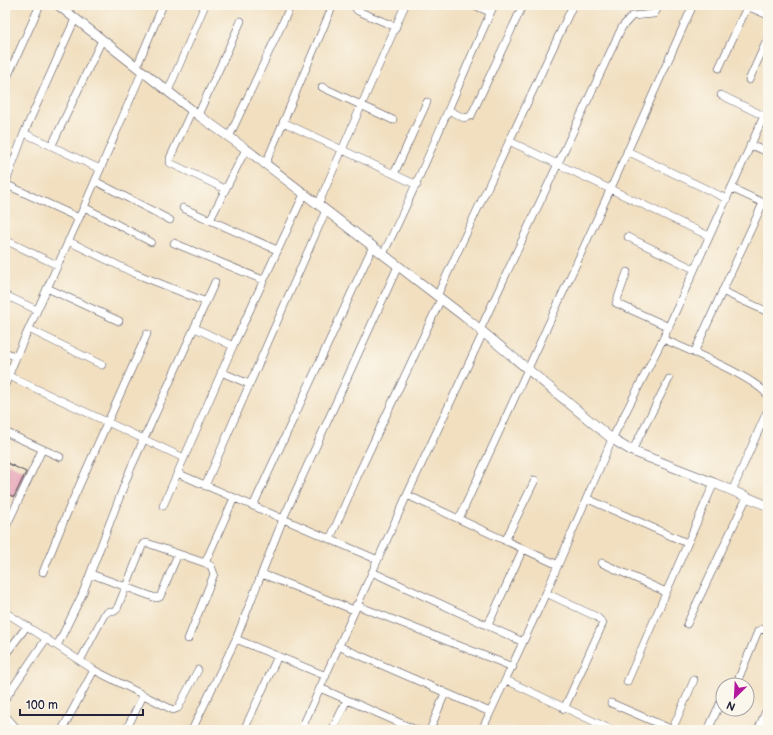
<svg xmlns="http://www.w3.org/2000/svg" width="773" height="735" font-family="'Balsamiq Sans',sans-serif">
	<rect width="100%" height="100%" fill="#fbf7ec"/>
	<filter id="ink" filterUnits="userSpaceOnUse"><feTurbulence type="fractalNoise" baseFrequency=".025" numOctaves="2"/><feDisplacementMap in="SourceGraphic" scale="8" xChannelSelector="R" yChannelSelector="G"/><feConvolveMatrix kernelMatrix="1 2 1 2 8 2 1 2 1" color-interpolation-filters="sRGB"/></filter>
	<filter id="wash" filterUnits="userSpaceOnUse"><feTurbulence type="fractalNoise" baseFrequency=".012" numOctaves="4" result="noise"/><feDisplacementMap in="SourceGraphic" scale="16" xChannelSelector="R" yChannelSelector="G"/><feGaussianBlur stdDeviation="0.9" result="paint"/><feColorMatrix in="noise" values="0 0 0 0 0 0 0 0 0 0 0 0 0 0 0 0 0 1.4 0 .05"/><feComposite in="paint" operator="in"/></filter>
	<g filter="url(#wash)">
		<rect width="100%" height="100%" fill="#f1dfc0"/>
		<g id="blocks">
			<!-- building -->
			<path fill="#e296ae" d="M5 462 26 472 14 497 5 493Z"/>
		</g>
	</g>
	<g filter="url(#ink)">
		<use href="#blocks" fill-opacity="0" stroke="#413e4f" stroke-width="1"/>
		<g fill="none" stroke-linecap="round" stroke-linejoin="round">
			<!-- minor casing -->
			<g stroke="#413e4f" stroke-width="8">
				<path id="minor" d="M356 5V9L358 11 396 27
					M474 5 490 12
					M744 5 768 15
					M137 66 163 5
					M719 68 748 5
					M749 80 768 38
					M5 82 40 5
					M322 87 393 120
					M168 91 205 5
					M192 110 170 158V163L225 189
					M448 110 464 118 471 116 523 5
					M198 115 241 21
					M283 122 417 185
					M24 133 100 169
					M229 137 291 5
					M509 141 709 236
					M52 145 102 40
					M750 145 768 152
					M627 151 727 199
					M265 165 333 5
					M394 174 427 102
					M95 181 170 220
					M5 184 79 218
					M5 185 24 133 75 19
					M731 188 768 205
					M318 205 405 5
					M84 207 151 242
					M183 208 277 250
					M210 220 246 149
					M628 237 694 269
					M5 240 57 265
					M68 241 134 273 206 302
					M174 243 263 280
					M383 254C424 173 456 88 494 5
					M627 272 616 303 669 327
					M47 288 119 321
					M722 291 768 312
					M5 295 37 310
					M437 296 573 5
					M195 328 233 346
					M29 329 102 365
					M480 330 622 27 632 16 654 14 660 5
					M663 339C686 349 757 378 768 396
					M5 352 16 357
					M694 353 763 203
					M221 372 249 384
					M9 376 184 458
					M5 385 16 357 84 207 142 72
					M5 432 60 457
					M632 451 669 379
					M177 473 378 560
					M205 486 326 210
					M732 491 768 409
					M407 495 558 565
					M588 499 687 543
					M163 506 233 346 304 194
					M253 506 373 246
					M459 519 611 188 693 5
					M5 529 42 450
					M330 539 357 477 441 299
					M505 541 535 480
					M602 563 666 592
					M43 572 67 513 147 334
					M372 572 523 642
					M91 574 156 598 160 597 178 554
					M262 574 354 610
					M546 593 597 617 603 623 564 709
					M356 605 513 667
					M5 612 94 670 173 710 178 708 198 670
					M687 624 747 497
					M488 625 523 549
					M188 639 214 574 211 566 205 563 234 498
					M236 639 326 676
					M57 646 82 595 130 470 215 282
					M338 646 490 712
					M5 655 27 626
					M80 661 104 615 109 611H115L117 609 143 544 147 543 205 563
					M506 680 612 730
					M627 682 714 483
					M736 685 758 631 762 629 768 631
					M320 688 416 730
					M5 699 46 639
					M611 703 673 730
					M5 715 18 730
					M62 730 94 670
					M126 730 143 696
					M192 730 236 639 283 519 398 266
					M244 730 278 656
					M301 730 407 495 483 333
					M332 730 347 700
					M430 730 445 693
					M482 730 546 593 612 439 663 339 763 118 762 115 721 95
					M672 730 694 680
					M708 730 723 697
					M758 730 768 706"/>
			</g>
			<!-- tertiary casing -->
			<g stroke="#413e4f" stroke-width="10">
				<path id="tertiary" d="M58 5 198 115 246 149 466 318 612 439 632 451 714 483 768 506"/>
			</g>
			<!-- minor -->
			<use href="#minor" stroke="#fff" stroke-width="7"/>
			<!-- tertiary -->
			<use href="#tertiary" stroke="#fff" stroke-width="9"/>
		</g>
	</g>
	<!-- margin -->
	<rect width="773" height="735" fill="none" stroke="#fbf7ec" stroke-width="20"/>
	<!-- north arrow -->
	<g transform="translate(735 697) rotate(204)"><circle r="19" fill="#fbf7ec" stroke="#a4a2a5"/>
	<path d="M0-3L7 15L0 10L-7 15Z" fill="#b5179e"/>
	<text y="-6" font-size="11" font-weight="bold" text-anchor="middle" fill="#22223b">N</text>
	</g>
	<!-- scale -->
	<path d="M20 709v6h123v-6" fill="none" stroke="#22223b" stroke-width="2"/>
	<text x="26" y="709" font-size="12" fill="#22223b" stroke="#fbf7ec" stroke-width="3" paint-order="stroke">100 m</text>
</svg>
